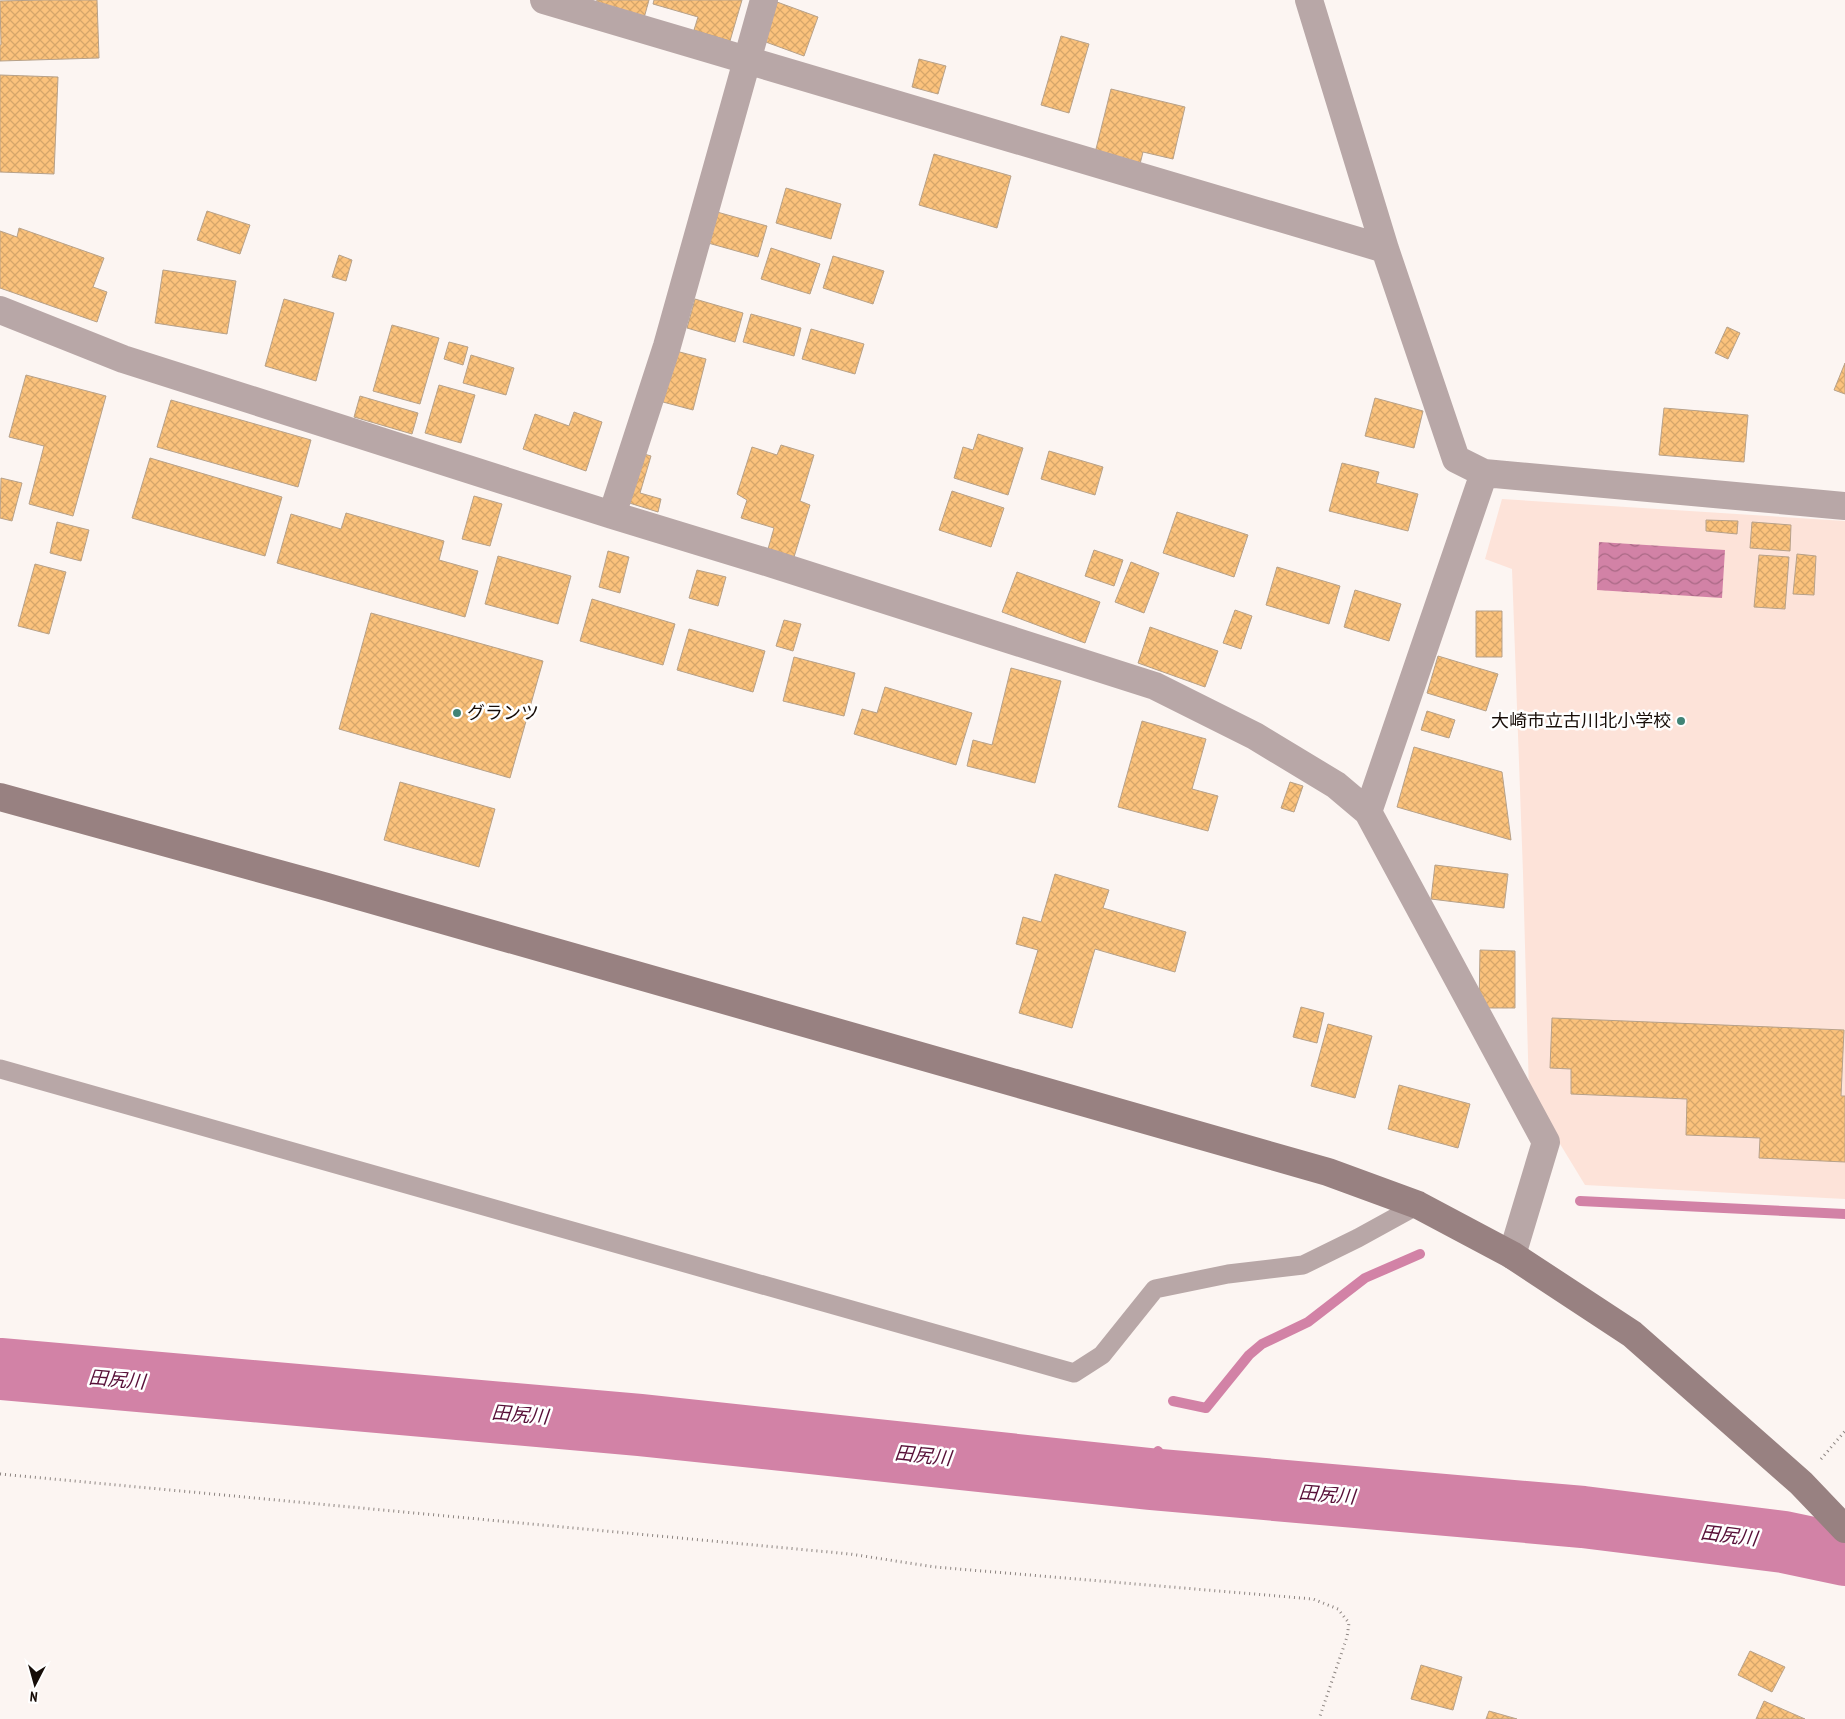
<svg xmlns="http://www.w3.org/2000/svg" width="1845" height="1719" font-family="'PT Sans Narrow','Noto Sans JP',sans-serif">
	<defs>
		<pattern id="water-waves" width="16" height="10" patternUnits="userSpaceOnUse" patternTransform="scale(1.25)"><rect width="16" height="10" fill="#d282a6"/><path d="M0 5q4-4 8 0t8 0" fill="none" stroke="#a96985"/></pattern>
		<pattern id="building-cross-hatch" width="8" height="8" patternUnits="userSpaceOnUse" patternTransform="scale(1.25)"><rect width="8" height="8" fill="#fbc27c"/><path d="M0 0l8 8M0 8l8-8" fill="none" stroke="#d6a66a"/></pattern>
	</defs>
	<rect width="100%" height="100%" fill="#fcf5f2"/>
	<!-- built -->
	<path fill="#fde3d9" d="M1502 499 1845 521V1199L1585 1185 1529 1093 1523 873 1512 569 1485 559Z"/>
	<!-- water -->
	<path fill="url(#water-waves)" d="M1599 542 1725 550 1722 598 1597 590Z"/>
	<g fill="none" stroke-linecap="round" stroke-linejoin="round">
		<!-- stream -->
		<path stroke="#d282a6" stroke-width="10" d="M1580 1201 1845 1214
			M1173 1401 1206 1408 1249 1355 1262 1344 1308 1322 1365 1278 1420 1254
			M1150 1479 1158 1451"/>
		<!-- river -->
		<path stroke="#d282a6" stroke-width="62" d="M0 1369 640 1425 1150 1479 1583 1517 1784 1542 1845 1555"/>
	</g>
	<!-- building -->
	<path fill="url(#building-cross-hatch)" stroke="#b7a189" d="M44 0H97L99 58 0 61V45H1L0 1Z
		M597 0H649L644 18 596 4Z
		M654 0H742L730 41 694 30 698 17 653 4Z
		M777 2 818 17 804 56 763 41Z
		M1061 36 1089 44 1069 113 1041 105Z
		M919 59 946 66 938 94 912 87Z
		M0 75 58 77 54 174 0 172Z
		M1111 89 1185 107 1173 159 1143 152 1140 164 1095 153Z
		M934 154 1011 176 997 228 919 205Z
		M786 188 841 204 831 239 776 223Z
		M207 211 250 225 240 254 197 240Z
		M717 212 767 226 758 257 708 243Z
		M19 228 104 258 93 287 107 292 97 322 0 288V231L17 237Z
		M771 248 820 264 810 294 761 279Z
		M339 255 352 260 346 281 332 277Z
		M833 256 884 271 873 304 823 288Z
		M163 270 236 281 227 334 155 323Z
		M284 299 334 313 316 381 265 366Z
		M695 299 743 313 735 342 687 328Z
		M751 314 801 328 794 356 743 342Z
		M392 325 439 338 420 404 373 391Z
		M1727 327 1740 333 1728 359 1715 353Z
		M811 329 864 344 855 374 802 359Z
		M449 342 468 347 463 365 444 359Z
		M676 351 706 359 693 410 663 402Z
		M471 355 514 368 506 395 463 383Z
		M1845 363V394L1834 390Z
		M26 375 106 396 73 516 29 504 44 446 9 437Z
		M439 385 475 395 461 443 425 433Z
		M360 396 418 413 412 434 354 417Z
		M1375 398 1423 411 1414 448 1365 436Z
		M171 400 311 440 298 487 157 447Z
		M1664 408 1748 415 1744 462 1659 455Z
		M574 412 602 422 586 471 523 449 535 414 569 426Z
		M978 434 1023 448 1008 495 954 478 963 447 973 450Z
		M781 445 814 455 800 501 810 505 794 557 768 549 774 528 741 518 747 500 737 494 752 447 777 455Z
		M1049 451 1103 467 1095 495 1041 479Z
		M637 452 651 456 640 493 661 499 658 512 623 501Z
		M150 458 282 497 265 556 132 518Z
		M1342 463 1379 472 1376 483 1418 494 1408 531 1329 511Z
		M1 478 22 483 12 521 0 518Z
		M952 491 1004 508 991 547 939 530Z
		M474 496 502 504 490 546 462 539Z
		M1177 512 1248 535 1234 577 1163 553Z
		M346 513 444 541 439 560 478 571 465 617 277 563 291 514 341 529Z
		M1706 520 1738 521 1737 534 1706 531Z
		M57 522 89 530 81 561 50 553Z
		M1752 522 1791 525 1790 551 1750 548Z
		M1094 550 1123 560 1114 586 1085 576Z
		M608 551 629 557 620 593 599 587Z
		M1797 554 1816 556 1814 595 1793 594Z
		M1759 555 1789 557 1785 609 1754 607Z
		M498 556 571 576 558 624 485 604Z
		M1131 562 1159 573 1144 613 1115 602Z
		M35 564 66 572 49 634 18 626Z
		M1277 567 1340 586 1329 624 1266 605Z
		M697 570 726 577 718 606 689 598Z
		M1017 572 1100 602 1085 643 1002 612Z
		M1355 590 1401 604 1389 641 1344 627Z
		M592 599 675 624 663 665 580 641Z
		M1235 610 1252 616 1241 649 1223 643Z
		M1476 611H1502V657H1476Z
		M371 613 543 661 510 778 339 729Z
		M784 620 801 624 793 651 776 646Z
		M1150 627 1218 651 1205 687 1138 663Z
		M689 629 765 651 753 692 677 670Z
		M1438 656 1498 674 1486 711 1427 693Z
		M794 657 855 673 844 716 783 701Z
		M1011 668 1061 681 1035 783 967 766 973 740 992 745Z
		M885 687 972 713 956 765 854 734 862 709 877 713Z
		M1427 711 1455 720 1449 738 1421 730Z
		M1142 721 1206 739 1192 789 1218 796 1208 831 1118 807Z
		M1414 747 1502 772 1511 840 1397 807Z
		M400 782 495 809 479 867 384 840Z
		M1290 782 1303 786 1294 812 1281 808Z
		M1435 865 1508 874 1504 908 1431 899Z
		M1055 874 1109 890 1103 908 1186 932 1175 972 1095 949 1072 1028 1019 1013 1038 950 1016 944 1023 917 1041 922Z
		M1480 950 1515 951V1008H1479Z
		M1301 1007 1324 1013 1317 1043 1293 1037Z
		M1552 1018 1844 1030 1841 1096H1845V1162L1759 1158 1760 1138 1686 1135 1687 1099 1571 1094V1069L1550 1068Z
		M1328 1024 1372 1036 1355 1098 1311 1086Z
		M1399 1085 1470 1104 1458 1148 1388 1129Z
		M1750 1651 1785 1667 1772 1692 1738 1675Z
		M1421 1665 1462 1677 1453 1710 1411 1699Z
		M1764 1701 1805 1719H1756Z
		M1489 1711 1517 1719H1486Z"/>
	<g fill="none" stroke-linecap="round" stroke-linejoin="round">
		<!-- path -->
		<path stroke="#8c8480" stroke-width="3" stroke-dasharray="1 4" stroke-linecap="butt" d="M1821 1459 1845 1431
			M0 1474 850 1554 935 1567 1313 1599 1338 1609 1349 1623 1347 1637 1319 1719"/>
		<!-- lane -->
		<path stroke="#b8a7a7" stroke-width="19" d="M0 1069 1074 1373 1102 1355 1155 1289 1228 1274 1303 1265 1358 1238 1418 1205"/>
		<!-- street -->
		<path stroke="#b8a7a7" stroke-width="28" d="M544 0 1385 249
			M1309 0 1385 249 1456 459 1484 473
			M0 310 123 359 612 515 773 564 1155 686 1255 736 1336 785 1368 812 1546 1142 1512 1255
			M612 515 667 346 764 0
			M1368 812 1484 473 1845 506"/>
		<!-- secondary -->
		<path stroke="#988181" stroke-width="28" d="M0 797 327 887 1328 1172 1418 1205 1512 1255 1632 1334 1801 1483 1845 1529"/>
	</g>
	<!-- markers -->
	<g fill="#418476" stroke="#fff" stroke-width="2">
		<circle cx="457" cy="713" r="5"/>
		<circle cx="1681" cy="721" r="5"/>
	</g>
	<g text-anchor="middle" stroke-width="5" stroke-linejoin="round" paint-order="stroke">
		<!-- poi labels -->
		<g font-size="18" fill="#170d08" stroke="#fff" text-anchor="start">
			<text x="467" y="719">グランツ</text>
			<text x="1671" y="727" text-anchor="end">大崎市立古川北小学校</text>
		</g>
		<!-- water labels -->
		<g font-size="19" font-style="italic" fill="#570f37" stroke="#fff">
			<text transform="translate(117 1379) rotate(5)" y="7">田尻川</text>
			<text transform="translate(520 1414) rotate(5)" y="7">田尻川</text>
			<text transform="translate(923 1455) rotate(6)" y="7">田尻川</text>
			<text transform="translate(1327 1494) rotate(5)" y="7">田尻川</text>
			<text transform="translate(1729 1535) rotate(7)" y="7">田尻川</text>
		</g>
	</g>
	<!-- north arrow -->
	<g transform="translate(35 1684) rotate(186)" stroke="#ffffff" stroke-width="4" paint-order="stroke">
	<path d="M0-4L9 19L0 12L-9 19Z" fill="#170d08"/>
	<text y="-8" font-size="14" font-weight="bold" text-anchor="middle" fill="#170d08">N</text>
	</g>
</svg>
